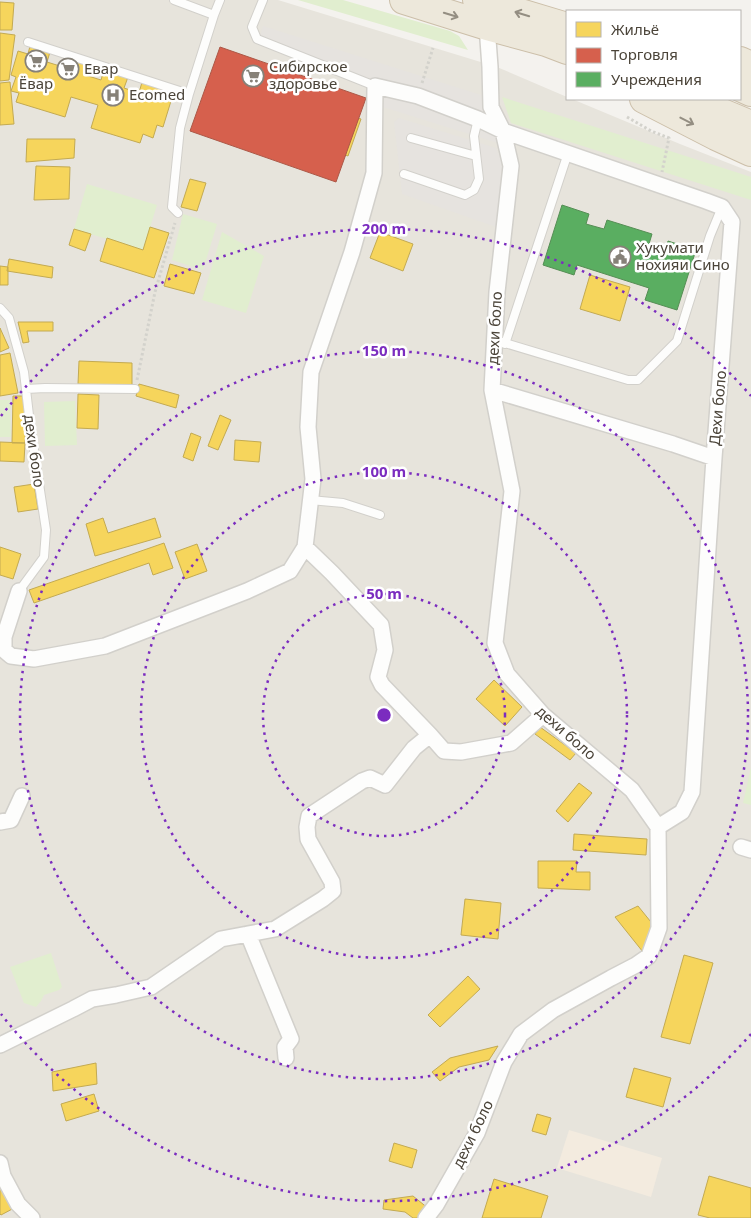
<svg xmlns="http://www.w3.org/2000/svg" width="751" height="1218" font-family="'Noto Sans',sans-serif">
	<rect width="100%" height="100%" fill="#f4f2ee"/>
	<!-- residential -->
	<path fill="#e7e4dc" d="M0 0H278L497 67 567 97V99H572L680 144 751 172V1218H0Z"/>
	<!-- commercial -->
	<path fill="#f3ebdf" d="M569 1130 662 1158 651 1197 557 1168Z"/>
	<!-- green -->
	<path fill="#e1eecf" d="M298 0H343L450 31 459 36 468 50Z
		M502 97 751 177V200L511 123Z
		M87 184 157 205 143 250 74 229Z
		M183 214 217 224 203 270 172 260Z
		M222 232 264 256 246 313 202 300Z
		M0 400H10L11 437H0Z
		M75 401 77 445 45 446 44 402Z
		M751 767V805L743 803Z
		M51 953 62 987 59 990 44 995 41 1001 36 1007 24 1003 10 967Z"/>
	<!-- parking -->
	<path fill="#e6e3df" d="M263 26 481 95 501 144 370 103 377 81 258 43Z
		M399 118 496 148 509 175 499 228 402 194 394 122Z"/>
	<!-- homes -->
	<path fill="#f6d55c" stroke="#c3aa52" d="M0 2 14 3 12 30H0Z
		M0 33 15 35 9 80 0 81Z
		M30 46 50 52 47 62 63 67 66 57 88 64 85 75 101 80 104 70 128 77 124 88 139 93 142 82 163 88 160 98 171 101 163 127 157 125 153 138 143 134 140 143 91 128 98 105 71 97 65 117 16 102 19 93 11 91 16 77 11 75 18 51 28 54Z
		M226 57 276 74 272 87 278 89 265 126 253 121 251 128 211 114 214 106 209 104 213 94 208 92 217 64 223 66Z
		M10 82 14 124 0 125V83Z
		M309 87 359 105 354 117 361 119 348 156 335 151 333 158 294 144 297 136 292 134 295 124 290 122 300 94 305 96Z
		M27 139H75L74 158 26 162Z
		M36 166 70 167 69 199 34 200Z
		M190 179 206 183 197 211 181 207Z
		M150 227 169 233 154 278 100 261 107 238 143 250Z
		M74 229 91 234 85 251 69 245Z
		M380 232 413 244 403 271 370 258Z
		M9 259 53 267 52 278 7 271Z
		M170 264 201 273 194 294 164 286Z
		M0 266 8 267V285H0Z
		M590 275 630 287 620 321 580 309Z
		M18 322H53V331H27L29 342 23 343Z
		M0 328 9 348 0 352Z
		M10 353 18 393 0 396V355Z
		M79 361 132 363V386L78 384Z
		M139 384 179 395 176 408 136 396Z
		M78 394 99 395 98 429 77 428Z
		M13 396H26L25 443H12Z
		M220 415 231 420 218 450 208 446Z
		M191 433 201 437 193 461 183 457Z
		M235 440 261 442 259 462 234 460Z
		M0 442 25 443 24 462 0 461Z
		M34 484 38 509 18 512 14 487Z
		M103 518 108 533 155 518 161 537 95 556 86 524Z
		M164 543 173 568 153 575 149 563 34 603 29 590Z
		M197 544 207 571 185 579 175 552Z
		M0 547 21 554 13 579 0 575Z
		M494 680 522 707 505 726 476 699Z
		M540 727 576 753 570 760 535 734Z
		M579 783 592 793 568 822 556 811Z
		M574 834 647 839 646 855 573 850Z
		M538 861H577L576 872H590V890L538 888Z
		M465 899 501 903 498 939 461 935Z
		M638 906 655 927 643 952 615 917Z
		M684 955 713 963 690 1044 661 1037Z
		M468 976 480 989 440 1027 428 1015Z
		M498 1046 489 1060 459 1067 440 1081 432 1072 450 1058Z
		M96 1063 97 1084 53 1091 52 1072Z
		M634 1068 671 1078 663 1107 626 1097Z
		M94 1094 99 1111 66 1121 61 1104Z
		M537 1114 551 1118 546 1135 532 1131Z
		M394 1143 417 1150 412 1168 389 1161Z
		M709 1176 751 1188V1218H710L698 1215Z
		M494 1179 548 1196 541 1218H482Z
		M0 1186 16 1207 1 1215 0 1214Z
		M413 1196 429 1209 422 1218H413L405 1212 383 1209 384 1200Z"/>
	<!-- shops -->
	<path fill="#d6604d" stroke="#ac5847" d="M220 47 366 98 336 182 190 131Z"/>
	<!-- public -->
	<path fill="#5aae61" stroke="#568e55" d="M562 205 589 214 586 224 604 229 607 220 652 234 649 244 666 249 668 241 696 250 677 310 645 300 649 288 577 265 574 275 543 265Z"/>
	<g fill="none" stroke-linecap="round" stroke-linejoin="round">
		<!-- lane casing -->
		<g stroke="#d2d0cb" stroke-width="10">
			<path id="lane" d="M174 0 214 15
				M263 0 252 27 257 39 375 86
				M28 42 189 94
				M411 138 476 156
				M404 174 465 195 474 190 479 179 474 136 478 119
				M178 213 172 207 180 128 189 94 214 15 220 0
				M0 308 9 318 24 372 30 424 46 530 44 557 19 591
				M495 340 628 380H638L677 341 710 236 722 207
				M505 344 568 153
				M26 389 45 388 135 389
				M310 500 343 503 380 515"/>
		</g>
		<!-- street casing -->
		<g stroke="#d2d0cb" stroke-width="18">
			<path id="street" d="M492 390 673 444 714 458
				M19 591 4 637V650L11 656 34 659 105 646 247 591 290 571 305 547
				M430 735 444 751 461 752 511 743 543 715
				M0 822 11 820 22 796
				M741 847 751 850
				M248 934 291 1039 285 1047 286 1058
				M0 1045 73 1009 92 999 116 995 151 987 221 939 275 929 323 899 333 891 332 882 308 839 307 827 309 816 362 781 370 778 385 785 414 748 430 735 382 685 378 677 385 650 381 625 332 573 305 547 313 479 308 427 311 372 352 252 374 173 375 86 418 96 478 119 503 131 706 201 722 207 732 222 714 458 692 792 682 812 658 827
				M0 1163 3 1176 18 1204 32 1218
				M426 1218 436 1205 477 1133 504 1062 521 1034 553 1010 611 978 636 965 649 956 659 928 658 827 632 790 543 715 507 674 495 643 512 491 492 390 497 292 511 166 503 131 491 107 490 67 487 26"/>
		</g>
		<!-- highway casing -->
		<g stroke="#ccbfa9" stroke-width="30">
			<path id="highway" d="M404 0 487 26 546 42 567 50
				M477 0 567 27
				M740 61 751 66
				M740 87 751 92
				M644 99 716 136 751 152
				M689 99 751 125"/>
		</g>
		<!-- path -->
		<path stroke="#d3d2cc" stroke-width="3" stroke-dasharray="2.5 2.5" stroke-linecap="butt" d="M422 83 433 48
			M627 117 651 131 669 138 662 172
			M137 380 155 292 175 223"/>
		<!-- lane -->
		<use href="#lane" stroke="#fdfdfc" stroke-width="8"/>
		<!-- street -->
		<use href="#street" stroke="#fdfdfc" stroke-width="15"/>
		<!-- highway -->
		<use href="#highway" stroke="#ede8db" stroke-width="28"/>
	</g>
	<!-- one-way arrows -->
	<defs><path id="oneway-shaft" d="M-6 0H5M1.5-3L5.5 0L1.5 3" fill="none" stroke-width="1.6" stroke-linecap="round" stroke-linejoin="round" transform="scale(1.25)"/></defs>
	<g stroke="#948e82">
		<use href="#oneway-shaft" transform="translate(522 14) rotate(-163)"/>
		<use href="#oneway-shaft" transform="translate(451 15) rotate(17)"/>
		<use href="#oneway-shaft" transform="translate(687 121) rotate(27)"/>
	</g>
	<!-- distance rings -->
	<g fill="none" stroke="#7b2cbf" stroke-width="2.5" stroke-dasharray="2.5 5">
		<circle cx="384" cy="715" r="121"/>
		<circle cx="384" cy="715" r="243"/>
		<circle cx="384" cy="715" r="364"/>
		<path d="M751 1034A486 486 0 0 1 1 1014M1 416A486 486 0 0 1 751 396"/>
	</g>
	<!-- icons -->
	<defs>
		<g id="supermarket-ring" transform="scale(1.125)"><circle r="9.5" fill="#fff" stroke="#868178" stroke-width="1.5"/><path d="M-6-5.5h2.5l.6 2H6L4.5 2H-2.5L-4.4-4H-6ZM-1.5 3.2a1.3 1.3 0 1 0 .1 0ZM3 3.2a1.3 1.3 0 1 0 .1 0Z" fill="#868178"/></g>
		<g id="hospital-ring" transform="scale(1.125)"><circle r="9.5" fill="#fff" stroke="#868178" stroke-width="1.5"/><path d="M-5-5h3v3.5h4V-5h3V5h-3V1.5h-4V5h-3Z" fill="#868178"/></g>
		<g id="civic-ring" transform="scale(1.125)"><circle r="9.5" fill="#fff" stroke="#868178" stroke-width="1.5"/><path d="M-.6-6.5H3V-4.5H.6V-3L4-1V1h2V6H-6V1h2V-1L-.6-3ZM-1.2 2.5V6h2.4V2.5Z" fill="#868178"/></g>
	</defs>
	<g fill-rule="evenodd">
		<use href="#supermarket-ring" x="36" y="61"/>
		<use href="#supermarket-ring" x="68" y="69"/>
		<use href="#supermarket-ring" x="253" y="76"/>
		<use href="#hospital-ring" x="113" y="95"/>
		<use href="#civic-ring" x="620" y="257"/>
	</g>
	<g text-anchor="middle" stroke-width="5" stroke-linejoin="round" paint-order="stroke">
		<!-- poi labels -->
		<g font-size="15" fill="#4b4439" stroke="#fff" text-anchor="start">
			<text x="269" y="72">Сибирское<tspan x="269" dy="17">здоровье</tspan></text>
			<text x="84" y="74">Евар</text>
			<text x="36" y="89" text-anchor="middle">Ёвар</text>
			<text x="129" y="100">Ecomed</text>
			<text x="636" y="253">Хукумати<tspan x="636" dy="17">нохияи Сино</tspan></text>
		</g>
		<!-- street labels -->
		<g font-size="15" fill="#4b4439" stroke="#fff">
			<text transform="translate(495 328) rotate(-87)" y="5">дехи боло</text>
			<text transform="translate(718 408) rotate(-85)" y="5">Дехи боло</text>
			<text transform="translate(34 451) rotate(82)" y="5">дехи боло</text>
			<text transform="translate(566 733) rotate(41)" y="5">дехи боло</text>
			<text transform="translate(473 1134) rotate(-64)" y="5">дехи боло</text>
		</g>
	</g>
	<circle cx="384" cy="715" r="8" fill="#7b2cbf" stroke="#fff" stroke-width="2.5"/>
	<g font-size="15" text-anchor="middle" font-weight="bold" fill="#7b2cbf" stroke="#fff" stroke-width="5" stroke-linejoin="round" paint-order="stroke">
		<text x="384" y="234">200 m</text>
		<text x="384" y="356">150 m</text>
		<text x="384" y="477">100 m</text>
		<text x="384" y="599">50 m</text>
	</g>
	<!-- legend -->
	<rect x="566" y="10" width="175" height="90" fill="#ffffff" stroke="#b7b4b0"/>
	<rect x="576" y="22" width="25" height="15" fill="#f6d55c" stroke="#b7b4b0"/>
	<text x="611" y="35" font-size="15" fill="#4b4439">Жильё</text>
	<rect x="576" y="48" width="25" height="15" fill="#d6604d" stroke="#b7b4b0"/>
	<text x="611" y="60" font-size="15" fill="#4b4439">Торговля</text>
	<rect x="576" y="72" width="25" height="15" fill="#5aae61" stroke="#b7b4b0"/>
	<text x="611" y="85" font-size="15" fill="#4b4439">Учреждения</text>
</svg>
